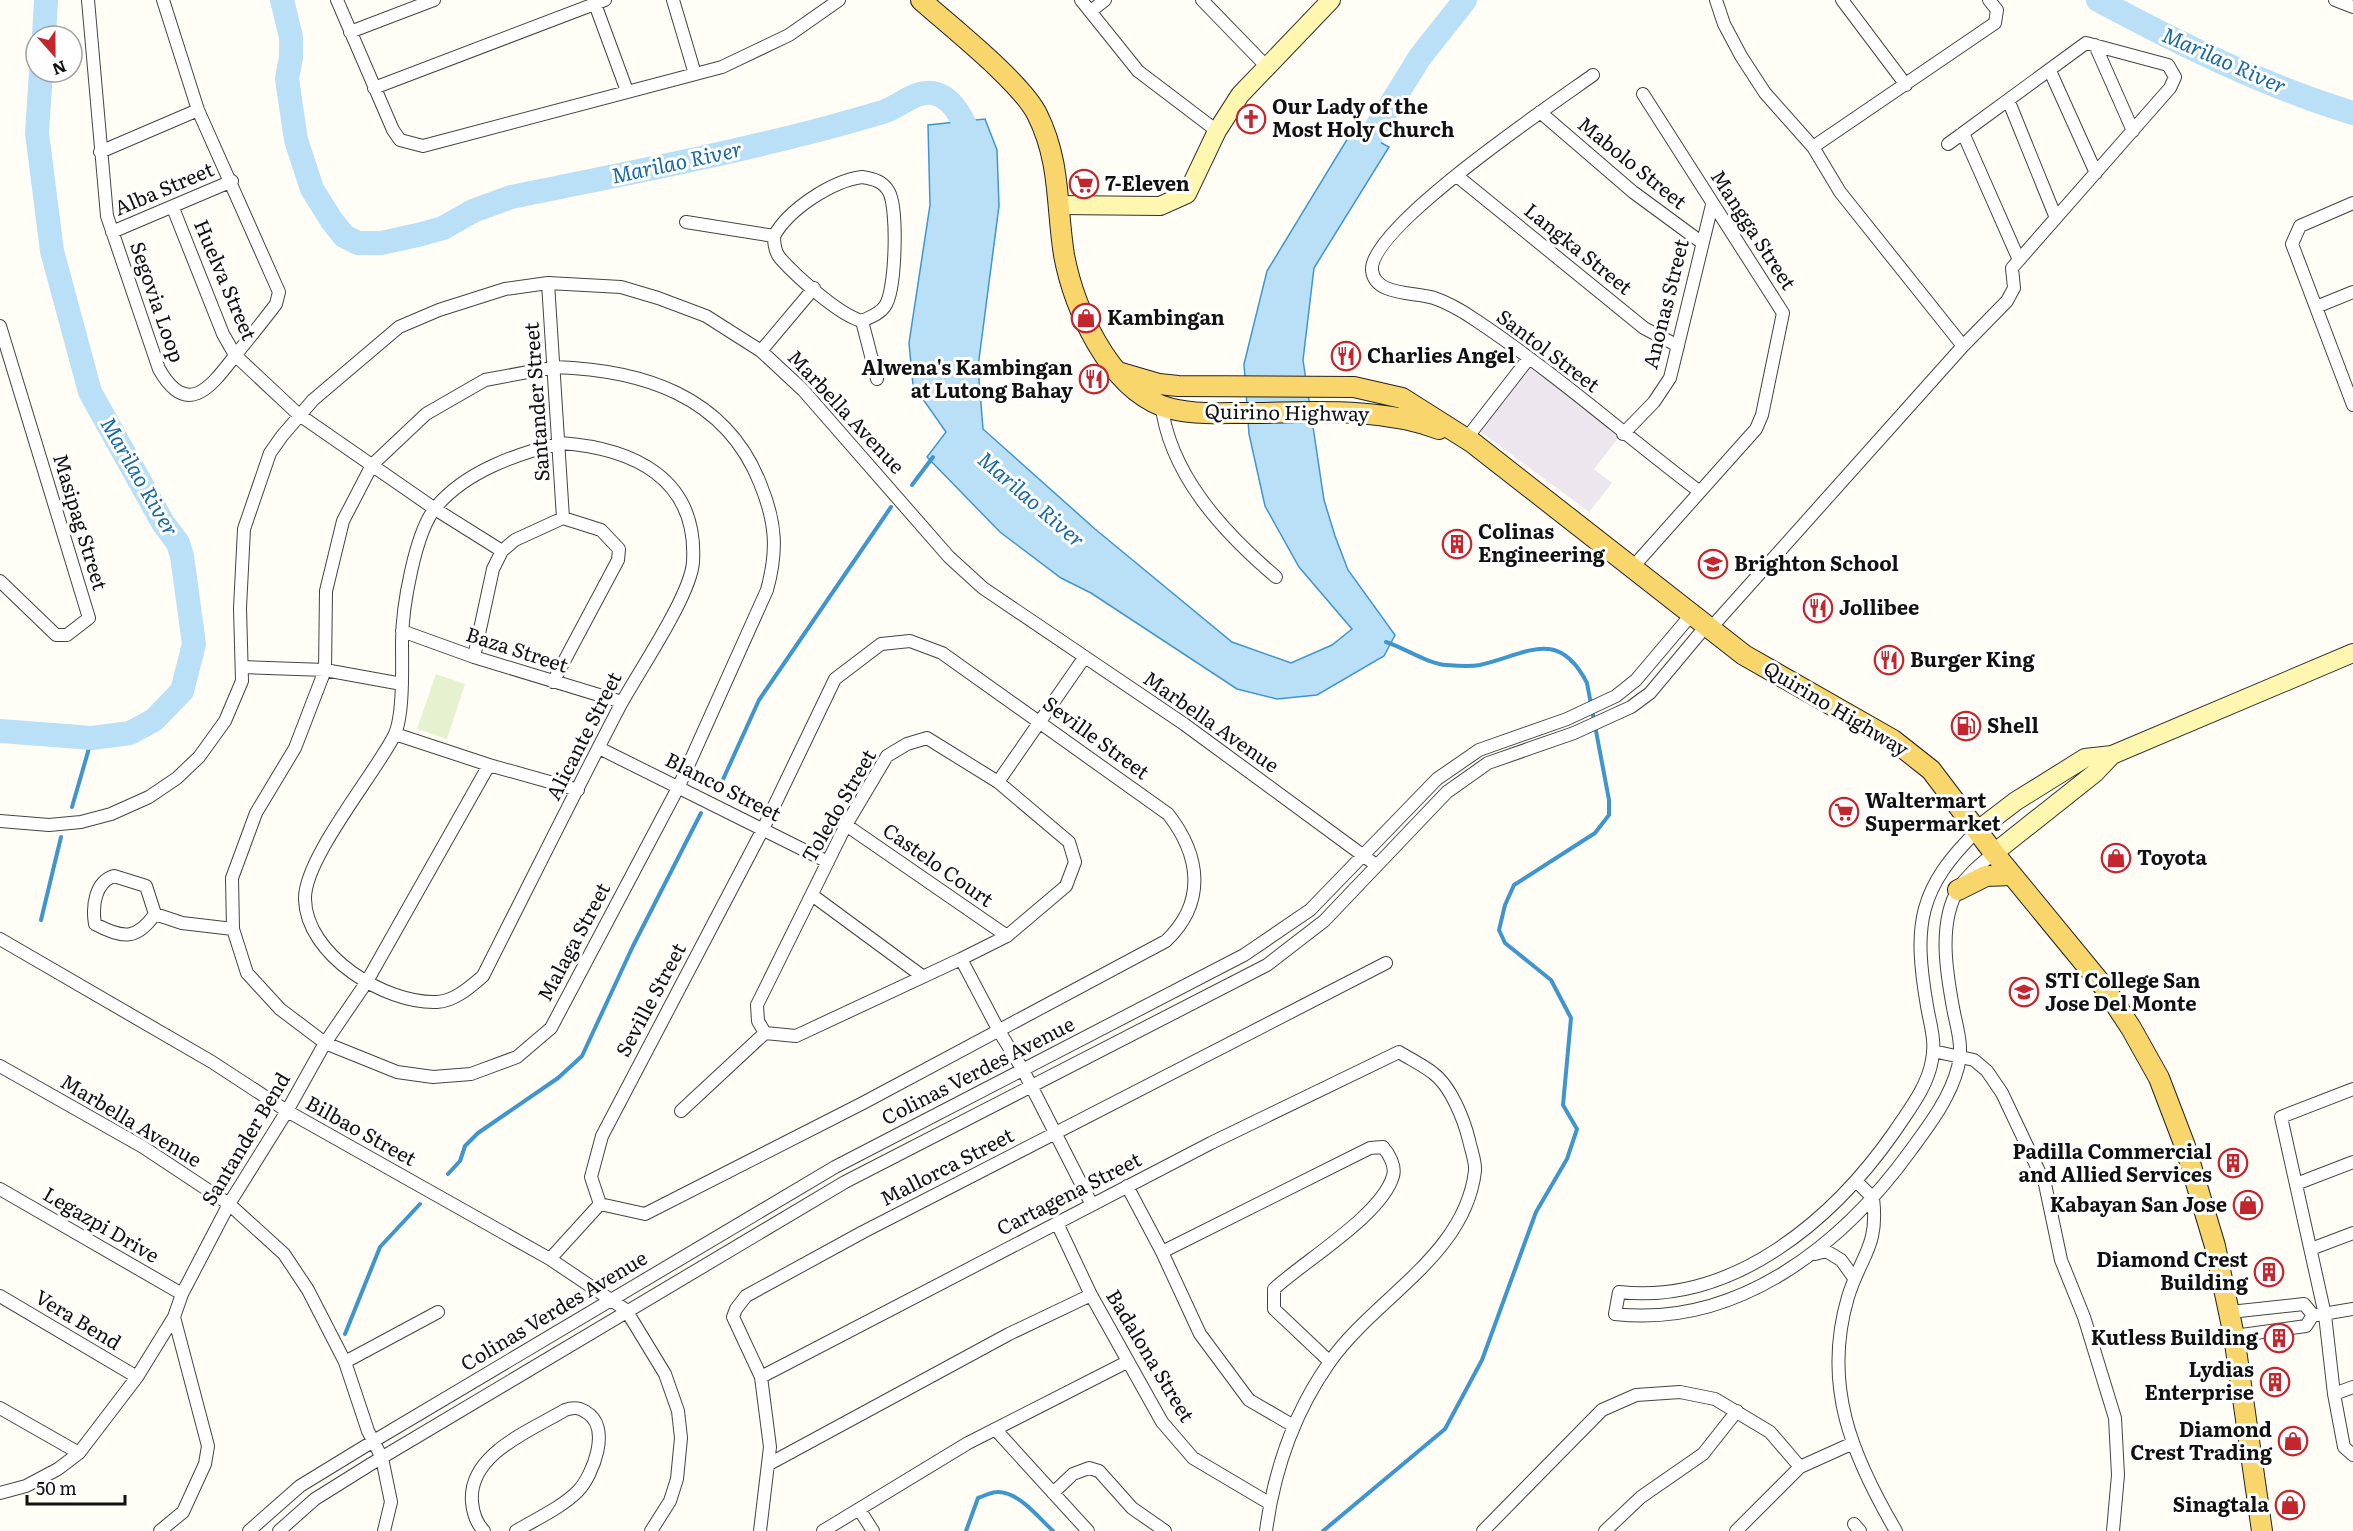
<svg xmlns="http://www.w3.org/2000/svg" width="2353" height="1531" font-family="Literata,serif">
	<rect width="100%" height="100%" fill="#fffdf5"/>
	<!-- industrial -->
	<path fill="#eee6ef" d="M1528 366 1619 437 1594 469 1612 483 1589 512 1477 429Z"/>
	<!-- pitch -->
	<path fill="#e6f2cf" d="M436 674 465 684 447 739 417 729Z"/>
	<!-- water -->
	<path fill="#b9e0f7" stroke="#3f96cf" stroke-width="1.5" d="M985 119 997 150 999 206 978 367 983 429 1095 529 1232 642 1291 663 1332 645 1352 629 1299 567 1265 506 1249 434 1244 364 1267 271 1354 128 1389 147 1314 268 1303 360 1324 500 1335 536 1348 570 1395 635 1384 656 1317 695 1277 699 1237 689 1091 593 1061 578 1000 532 927 457 946 432 913 385 909 343 930 205 928 125Z"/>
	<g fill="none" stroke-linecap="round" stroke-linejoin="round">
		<!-- stream -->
		<path stroke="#3f96cf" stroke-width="4" d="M912 485 933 457
			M720 786 759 700 891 507
			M72 807 92 738
			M41 920 61 837
			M448 1174 460 1161 465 1146 478 1133 558 1078 582 1056 633 946 701 813
			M345 1334 380 1247 420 1204
			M966 1531 978 1498C984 1496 991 1492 997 1492 1018 1491 1039 1518 1053 1531
			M1323 1531 1445 1429 1482 1360 1536 1212 1567 1159 1577 1129 1563 1105 1571 1018 1551 980 1505 943 1499 930 1505 905 1514 885 1595 833 1609 815V800L1587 683C1558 627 1527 654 1480 665 1470 667 1457 666 1447 665 1428 664 1405 648 1386 642"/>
		<!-- river -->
		<path stroke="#b9e0f7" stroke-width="24" d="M282 0 291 37V57L287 79 296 140 312 189 332 221 344 236 358 243H381L418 235 443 228 473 211 511 197C618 175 725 155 830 127 848 122 866 117 883 112 899 107 915 90 933 93 956 97 969 131 974 150
			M2098 0C2180 44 2264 86 2353 113
			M44 36 46 0
			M1353 165 1420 57 1465 0
			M0 731 92 738 130 733 154 720 182 691 194 644 182 556 178 543 163 523 90 392 52 251 37 133 41 72"/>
		<!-- street casing -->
		<g stroke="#444" stroke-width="14">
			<path id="street" d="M88 0 107 216 159 369C189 422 214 382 238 352 251 336 264 320 276 304L279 292 198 110 163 0
				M337 0 393 130 400 140 423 146 722 67 789 35 839 0
				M673 0 695 74
				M1081 0 1138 71 1217 131
				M1202 0 1266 66
				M1716 0 1724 24 1741 56 1765 93 1813 147 1840 192 1963 346
				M1842 0 1906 85
				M2335 0 2353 7
				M595 4 627 91
				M1091 11 1105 0
				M350 32 434 0
				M2095 45 2133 131
				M2050 71 2096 173
				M1593 75C1554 103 1369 227 1372 270 1374 296 1416 292 1434 298 1449 303 1464 312 1477 321 1555 373 1626 436 1700 492
				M374 88 605 0
				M2009 102 2056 218
				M1540 112 1633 192 1701 242
				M1963 133 2019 260
				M1813 147 1995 23 1997 10 1989 0
				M100 152 198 110
				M1457 176 1644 328 1678 346
				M862 177C874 179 883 181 889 192 898 209 896 291 885 306 880 314 870 317 862 321 839 315 796 276 780 258 775 252 774 244 774 236 789 209 832 181 862 177Z
				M2353 203 2300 226 2292 244 2353 405
				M173 208 223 334 235 355 298 414 435 509 502 551
				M686 222 774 236
				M112 232 232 181
				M548 283 563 518
				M2316 307 2353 292
				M862 321 877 379
				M0 326 89 618 67 635H56L0 581
				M761 351 814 288
				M555 367C642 370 725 395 760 483 776 522 778 550 767 590L679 786 551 1028 517 1057 471 1074 433 1077 397 1072 325 1043 280 1009 247 973 233 929 232 878 256 813 295 748 325 670 326 591 343 521 372 465 426 414 485 380Z
				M1161 402C1169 474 1223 532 1276 577
				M1623 434 1654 402 1670 378 1712 205
				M1466 439 1529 358
				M560 443C633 448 698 478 693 562 691 595 639 671 621 704 574 794 529 885 483 976 470 987 455 1001 437 1002 385 1004 306 955 305 899 304 859 374 775 394 736 404 716 402 665 402 642 402 608 415 532 436 507 466 471 517 454 560 443Z
				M1632 568 1756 429 1762 415 1783 313 1643 94
				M1710 629 1963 346 2007 301 2014 288 2012 268 2170 88 2175 77 2168 65 2086 43 1948 144
				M402 631 474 657 622 702
				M910 641 942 653 1168 814C1200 855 1207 902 1166 941L863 1103 645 1214 600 1204 591 1177 602 1136 763 829 835 679 881 644Z
				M474 657 493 569 502 551 515 540 563 518 601 530 619 549 618 560 553 682
				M243 667 325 670 402 684
				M395 734 489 765 578 790
				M927 738 998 782 1069 842 1075 862 1066 886 1007 936 961 959 796 1036 765 1033 758 1021 757 1005 846 825 887 756 907 744Z
				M599 748 828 862
				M998 782 1084 658
				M0 821 49 825 81 822 111 814 149 797 177 778 199 757 225 721 242 681 240 608 244 529 270 453 282 436 313 400 399 327 439 310 505 289 548 283 621 287 658 298 706 316 761 351 803 390 949 557 983 588 1184 724 1376 865
				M846 825 1007 936
				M1978 830C1918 888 1913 925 1927 1006 1930 1024 1936 1041 1932 1060 1928 1086 1909 1110 1895 1131 1833 1220 1733 1305 1619 1292L1615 1314C1739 1328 1843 1244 1911 1150 1930 1124 1950 1098 1958 1067 1963 1049 1958 1031 1954 1013 1947 976 1937 923 1959 888 1968 874 1981 864 1994 853
				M114 876 146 886 155 914C137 940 123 939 95 924 92 906 95 882 114 876Z
				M812 895 922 976
				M155 914 182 923 233 929
				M0 939 212 1062 287 1111 550 1259 626 1310 665 1374 678 1411 681 1438 677 1479 670 1501 651 1531
				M961 959 999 1031 1023 1070 1092 1205
				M1933 1051 1974 1060 1987 1071 2002 1093 2045 1184 2061 1260 2084 1317 2115 1418 2118 1475 2113 1531
				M0 1066 143 1147 229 1204 284 1254 308 1290 345 1362 368 1431 382 1458 391 1502 384 1531
				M2353 1089 2281 1117 2325 1315 2334 1394 2344 1447 2353 1455
				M681 1111 765 1033
				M1856 1181 1873 1198C1879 1247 1861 1255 1848 1297 1822 1385 1852 1456 1896 1531
				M2296 1184 2353 1162
				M1127 1186 1162 1252 1200 1334 1249 1400 1292 1425
				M0 1189 182 1294
				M1057 1223 1091 1295 1162 1422 1193 1458 1269 1503
				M2311 1249 2353 1233
				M1162 1252 1370 1148 1383 1147C1389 1154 1396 1166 1393 1176 1382 1215 1304 1261 1274 1289V1309L1330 1362
				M1815 1254 1826 1251 1841 1260 1854 1278
				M550 1259 600 1204
				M0 1296 137 1377
				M2230 1312 2304 1304 2313 1315
				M2317 1315 2353 1309
				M2234 1336 2306 1326 2313 1315
				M345 1362 438 1312
				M761 1377 1211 1143 1399 1052C1410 1059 1423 1065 1433 1073 1451 1086 1464 1120 1469 1140 1471 1150 1476 1162 1475 1171 1465 1256 1374 1298 1329 1363 1294 1413 1274 1471 1266 1531
				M2334 1394 2353 1387
				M0 1408 79 1453
				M995 1429 1088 1531
				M769 1464 1009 1334 1091 1295
				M0 1493 26 1486 58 1469 79 1453 137 1377 174 1317 182 1294 229 1204 287 1111 325 1043 366 983 489 765
				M1053 1493 1073 1474 1089 1468 1099 1471 1132 1508 1165 1531
				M859 1509 873 1531
				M1854 1524 1860 1531
				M160 1531 183 1512 205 1464 208 1446 174 1317
				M249 1531 300 1486 372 1442 835 1167 1244 955 1310 910 1437 779 1479 750 1567 719 1616 696 1636 680 1691 615
				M279 1531 315 1499 371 1464 845 1182 1267 965 1324 921 1447 792 1488 763 1574 733 1631 707 1650 693 1706 626
				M484 1531C476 1523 473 1513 472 1502 468 1454 530 1431 565 1410 573 1407 579 1407 586 1412 612 1427 593 1475 578 1491 561 1508 536 1519 516 1531
				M760 1531 770 1447 761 1377 733 1317 736 1309 746 1296 863 1232 1386 963
				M823 1531 968 1443 1127 1362
				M1483 1531 1602 1410 1636 1395 1680 1392 1715 1399 1770 1432 1800 1467 1851 1444
				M1605 1531 1641 1497 1703 1454 1737 1411
				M1736 1531 1800 1467"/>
		</g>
		<!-- secondary casing -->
		<g stroke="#333" stroke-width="20">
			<path id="secondary" d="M1060 205 1160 206 1187 194 1217 131 1240 95 1331 0
				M1978 830 2016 801 2085 758 2112 755 2353 653
				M1994 853 2095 773 2112 755"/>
		</g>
		<!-- primary casing -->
		<g stroke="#222" stroke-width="22">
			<path id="primary" d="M921 0C951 27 1020 81 1037 114 1061 162 1056 205 1064 255 1074 308 1108 385 1162 406 1188 415 1215 413 1242 413 1308 413 1377 406 1439 429
				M1118 372 1159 384 1178 386 1354 387 1402 398 1473 443 1744 655 1893 740 1931 770 1994 853 2104 987 2131 1028 2159 1078 2185 1146 2215 1246 2234 1336 2262 1531
				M1958 890 1986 876 2012 875"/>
		</g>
		<!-- street -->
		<use href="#street" stroke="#fff" stroke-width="12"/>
		<!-- secondary -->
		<use href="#secondary" stroke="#fff6b0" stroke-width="18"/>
		<!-- primary -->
		<use href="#primary" stroke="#f9d66b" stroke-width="20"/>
	</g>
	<!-- icons -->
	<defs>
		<g id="church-ring" transform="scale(1.5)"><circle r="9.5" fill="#fff" stroke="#c4262e" stroke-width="1.5"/><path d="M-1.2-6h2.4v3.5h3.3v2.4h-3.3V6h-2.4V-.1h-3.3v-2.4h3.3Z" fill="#c4262e"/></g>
		<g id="supermarket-ring" transform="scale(1.5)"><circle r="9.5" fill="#fff" stroke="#c4262e" stroke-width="1.5"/><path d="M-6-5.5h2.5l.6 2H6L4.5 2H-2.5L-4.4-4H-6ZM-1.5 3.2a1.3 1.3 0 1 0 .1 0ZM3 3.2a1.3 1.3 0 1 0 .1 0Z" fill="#c4262e"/></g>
		<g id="shop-ring" transform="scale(1.5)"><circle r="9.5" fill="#fff" stroke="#c4262e" stroke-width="1.5"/><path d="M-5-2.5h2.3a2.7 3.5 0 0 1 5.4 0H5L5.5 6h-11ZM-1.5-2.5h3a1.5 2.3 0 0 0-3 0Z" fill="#c4262e"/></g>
		<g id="restaurant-ring" transform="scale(1.5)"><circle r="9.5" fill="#fff" stroke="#c4262e" stroke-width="1.5"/><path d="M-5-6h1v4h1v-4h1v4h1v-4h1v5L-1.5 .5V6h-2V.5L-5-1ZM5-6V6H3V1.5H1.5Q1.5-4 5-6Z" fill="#c4262e"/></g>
		<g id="building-ring" transform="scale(1.5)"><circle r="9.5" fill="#fff" stroke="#c4262e" stroke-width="1.5"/><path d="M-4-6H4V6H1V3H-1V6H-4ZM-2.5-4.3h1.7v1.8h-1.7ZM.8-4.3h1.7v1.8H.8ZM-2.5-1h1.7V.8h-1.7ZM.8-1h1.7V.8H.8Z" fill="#c4262e"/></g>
		<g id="school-ring" transform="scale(1.5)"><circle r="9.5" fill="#fff" stroke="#c4262e" stroke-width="1.5"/><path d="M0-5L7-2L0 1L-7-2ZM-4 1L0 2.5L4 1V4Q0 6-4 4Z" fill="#c4262e"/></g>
		<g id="fuel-ring" transform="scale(1.5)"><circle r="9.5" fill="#fff" stroke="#c4262e" stroke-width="1.5"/><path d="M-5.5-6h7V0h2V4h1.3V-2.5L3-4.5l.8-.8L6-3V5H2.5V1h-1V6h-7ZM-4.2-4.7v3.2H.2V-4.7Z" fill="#c4262e"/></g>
		<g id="university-ring" transform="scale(1.5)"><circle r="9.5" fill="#fff" stroke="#c4262e" stroke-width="1.5"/><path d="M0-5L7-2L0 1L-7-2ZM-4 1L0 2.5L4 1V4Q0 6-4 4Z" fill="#c4262e"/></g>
	</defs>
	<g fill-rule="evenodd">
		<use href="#church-ring" x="1251" y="119"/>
		<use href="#supermarket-ring" x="1084" y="184"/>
		<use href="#shop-ring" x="1086" y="318"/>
		<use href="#restaurant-ring" x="1346" y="356"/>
		<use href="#restaurant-ring" x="1094" y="379"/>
		<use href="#building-ring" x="1457" y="544"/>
		<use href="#school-ring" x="1713" y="564"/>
		<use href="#restaurant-ring" x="1818" y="608"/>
		<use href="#restaurant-ring" x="1889" y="660"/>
		<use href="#fuel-ring" x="1966" y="726"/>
		<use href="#supermarket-ring" x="1844" y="812"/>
		<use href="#shop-ring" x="2116" y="858"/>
		<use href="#university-ring" x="2024" y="992"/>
		<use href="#building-ring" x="2233" y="1163"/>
		<use href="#shop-ring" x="2248" y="1205"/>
		<use href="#building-ring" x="2269" y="1272"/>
		<use href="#building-ring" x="2279" y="1338"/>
		<use href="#building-ring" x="2275" y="1382"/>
		<use href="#shop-ring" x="2293" y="1441"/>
		<use href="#shop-ring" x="2290" y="1505"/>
	</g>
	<g text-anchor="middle" stroke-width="6" stroke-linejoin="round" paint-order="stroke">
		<!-- poi labels -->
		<g font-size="20" font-weight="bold" fill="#111" stroke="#fff" text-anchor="start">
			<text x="1272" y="114">Our Lady of the<tspan x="1272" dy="23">Most Holy Church</tspan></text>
			<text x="1105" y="191">7-Eleven</text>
			<text x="1107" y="325">Kambingan</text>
			<text x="1367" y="363">Charlies Angel</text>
			<text x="1073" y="375" text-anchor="end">Alwena's Kambingan<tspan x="1073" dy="23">at Lutong Bahay</tspan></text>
			<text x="1478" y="539">Colinas<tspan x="1478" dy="23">Engineering</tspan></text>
			<text x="1734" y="571">Brighton School</text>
			<text x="1839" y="615">Jollibee</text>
			<text x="1910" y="667">Burger King</text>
			<text x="1987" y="733">Shell</text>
			<text x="1865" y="808">Waltermart<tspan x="1865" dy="23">Supermarket</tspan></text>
			<text x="2137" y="865">Toyota</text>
			<text x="2045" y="988">STI College San<tspan x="2045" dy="23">Jose Del Monte</tspan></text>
			<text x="2212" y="1159" text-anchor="end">Padilla Commercial<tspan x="2212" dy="23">and Allied Services</tspan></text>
			<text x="2227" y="1212" text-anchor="end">Kabayan San Jose</text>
			<text x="2248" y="1267" text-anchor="end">Diamond Crest<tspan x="2248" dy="23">Building</tspan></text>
			<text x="2258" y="1345" text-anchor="end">Kutless Building</text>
			<text x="2254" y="1377" text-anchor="end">Lydias<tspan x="2254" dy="23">Enterprise</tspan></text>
			<text x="2272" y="1437" text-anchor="end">Diamond<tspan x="2272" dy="23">Crest Trading</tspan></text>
			<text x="2269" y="1512" text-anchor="end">Sinagtala</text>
		</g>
		<!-- street labels -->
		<g font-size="20" fill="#111" stroke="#fff">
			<text transform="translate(1632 163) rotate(39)" y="7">Mabolo Street</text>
			<text transform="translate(164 189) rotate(-23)" y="7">Alba Street</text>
			<text transform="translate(1753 230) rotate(57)" y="7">Mangga Street</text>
			<text transform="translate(1578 249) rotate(39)" y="7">Langka Street</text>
			<text transform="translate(225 280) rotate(67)" y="7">Huelva Street</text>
			<text transform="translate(157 302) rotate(71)" y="7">Segovia Loop</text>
			<text transform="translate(1666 304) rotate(-76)" y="7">Anonas Street</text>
			<text transform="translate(1548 351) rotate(37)" y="7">Santol Street</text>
			<text transform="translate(537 402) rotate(-94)" y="7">Santander Street</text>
			<text transform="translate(846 412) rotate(47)" y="7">Marbella Avenue</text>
			<text transform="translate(1287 413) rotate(1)" y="7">Quirino Highway</text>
			<text transform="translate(80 522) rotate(73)" y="7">Masipag Street</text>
			<text transform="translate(517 650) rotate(18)" y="7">Baza Street</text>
			<text transform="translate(1836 709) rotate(31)" y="7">Quirino Highway</text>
			<text transform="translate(1211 722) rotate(35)" y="7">Marbella Avenue</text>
			<text transform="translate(584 736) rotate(-63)" y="7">Alicante Street</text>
			<text transform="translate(1096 738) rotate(36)" y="7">Seville Street</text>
			<text transform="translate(723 787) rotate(27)" y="7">Blanco Street</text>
			<text transform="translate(839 806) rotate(-60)" y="7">Toledo Street</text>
			<text transform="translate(938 865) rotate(35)" y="7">Castelo Court</text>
			<text transform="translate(574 942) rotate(-62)" y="7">Malaga Street</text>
			<text transform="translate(651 1000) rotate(-62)" y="7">Seville Street</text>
			<text transform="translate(978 1071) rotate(-27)" y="7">Colinas Verdes Avenue</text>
			<text transform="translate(131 1121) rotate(31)" y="7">Marbella Avenue</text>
			<text transform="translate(361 1131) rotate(29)" y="7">Bilbao Street</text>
			<text transform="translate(246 1139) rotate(-59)" y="7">Santander Bend</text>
			<text transform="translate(947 1167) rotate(-27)" y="7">Mallorca Street</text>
			<text transform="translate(1069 1194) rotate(-27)" y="7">Cartagena Street</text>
			<text transform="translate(101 1225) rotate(30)" y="7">Legazpi Drive</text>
			<text transform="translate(554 1311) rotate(-31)" y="7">Colinas Verdes Avenue</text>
			<text transform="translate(78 1320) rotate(31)" y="7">Vera Bend</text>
			<text transform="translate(1150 1356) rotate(59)" y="7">Badalona Street</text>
		</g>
		<!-- water labels -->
		<g font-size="21" font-style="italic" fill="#1768a6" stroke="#fff">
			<text transform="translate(2224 61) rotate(24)" y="7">Marilao River</text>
			<text transform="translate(677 163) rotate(-12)" y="7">Marilao River</text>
			<text transform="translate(139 477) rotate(60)" y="7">Marilao River</text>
			<text transform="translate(1031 500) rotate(41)" y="7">Marilao River</text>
		</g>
	</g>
	<!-- north arrow -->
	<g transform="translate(54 54) rotate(159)"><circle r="28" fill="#ffffff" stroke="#a0a0a0" stroke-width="1.5"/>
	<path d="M0-4.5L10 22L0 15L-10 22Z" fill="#c4262e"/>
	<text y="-9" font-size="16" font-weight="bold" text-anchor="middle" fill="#111111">N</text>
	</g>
	<!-- scale -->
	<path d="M27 1495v9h98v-9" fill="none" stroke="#111111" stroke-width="3"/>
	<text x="36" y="1495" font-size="18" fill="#111111" stroke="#ffffff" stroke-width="4.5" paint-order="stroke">50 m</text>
</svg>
